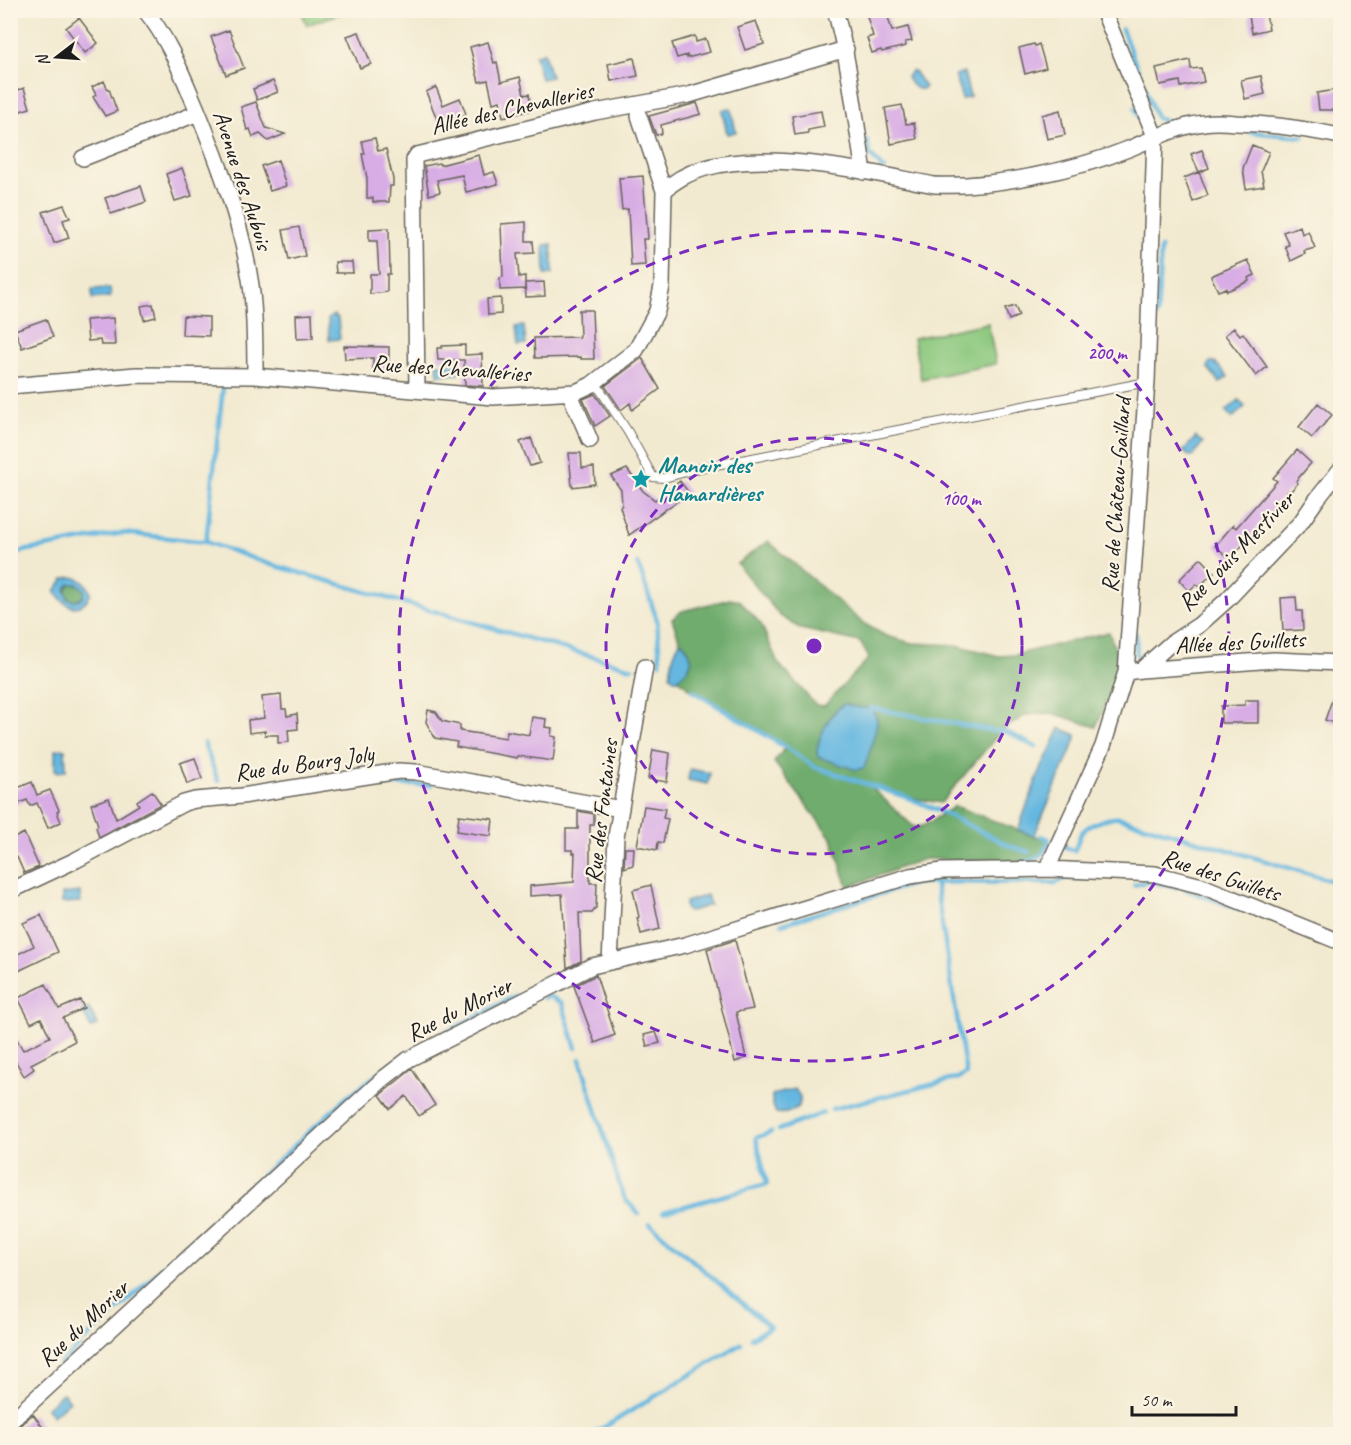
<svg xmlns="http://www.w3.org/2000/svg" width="1351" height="1445" font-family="Caveat,sans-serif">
	<rect width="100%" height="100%" fill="#fcf5e5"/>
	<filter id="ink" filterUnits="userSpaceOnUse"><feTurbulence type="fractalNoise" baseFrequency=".0167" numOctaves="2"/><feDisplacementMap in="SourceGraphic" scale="12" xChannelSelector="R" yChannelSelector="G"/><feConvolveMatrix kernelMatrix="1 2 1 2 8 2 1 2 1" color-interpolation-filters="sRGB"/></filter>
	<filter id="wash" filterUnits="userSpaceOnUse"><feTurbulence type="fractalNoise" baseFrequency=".008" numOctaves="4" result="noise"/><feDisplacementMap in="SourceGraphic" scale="24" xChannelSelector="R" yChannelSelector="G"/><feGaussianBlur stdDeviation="1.35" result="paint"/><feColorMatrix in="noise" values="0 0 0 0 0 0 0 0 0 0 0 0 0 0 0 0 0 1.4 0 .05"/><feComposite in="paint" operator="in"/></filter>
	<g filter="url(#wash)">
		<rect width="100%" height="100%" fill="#f2ead0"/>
		<!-- green -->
		<path fill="#8bc87e" stroke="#54724d" stroke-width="1.5" d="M301 11H347L307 25Z
			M988 323 996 364 921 379 913 338Z"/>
		<!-- forest -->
		<path fill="#70ac6d" stroke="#466444" stroke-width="1.5" d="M768 541 863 623 886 636 912 643 956 645 999 656 1014 655 1109 632 1119 660 1116 679 1096 727 1052 713 1026 715 1002 730 941 803 906 797 870 786 914 827 923 826 955 806 1034 836 1049 839C1044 855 1040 858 1024 862L924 859 848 887 832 839 774 762 786 747 693 691 678 679C693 665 696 660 683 643L680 642 672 619 682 611 730 599 740 601 761 624 778 663 816 705 824 706 869 658 860 642 801 629 780 616 737 564Z
			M66 592a9 9 0 1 1 18 0a9 9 0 1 1-18 0Z"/>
		<!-- water -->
		<path fill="#65b7e0" stroke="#406a7e" stroke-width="1.5" fill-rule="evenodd" d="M544 53 551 77 541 79 535 55Z
			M911 71H914L925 87 923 89C915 91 910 84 907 77Z
			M964 72 970 97 962 99 955 75Z
			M731 108 736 132 727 134 722 110Z
			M552 244 553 274 545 275 544 245Z
			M110 288 111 297 92 299V289Z
			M333 315 338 318 340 339 329 340 328 319Z
			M524 326 526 344 518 345 516 327Z
			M1212 362H1215L1228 377 1220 383 1208 368 1209 363Z
			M437 364H458L459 374 438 375Z
			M1239 400 1245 407 1232 418 1226 411Z
			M1196 437 1203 443 1195 452 1194 456 1190 457 1183 451Z
			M71 577C81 578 88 584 91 594 79 615 66 608 55 591L64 579ZM70 584C77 583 80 585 84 590L83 598 74 601 68 599 65 589Z
			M680 642 683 643C696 660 693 665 678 679H674L670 676C671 664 673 652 680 642Z
			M845 704 860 708H871C873 712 877 716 877 721 878 724 866 765 864 768L856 770 818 757C813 745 832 708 845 704Z
			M1060 728 1076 735V739L1034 836 1018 830 1037 778Z
			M65 749 66 770 59 772 55 770V750Z
			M690 769 710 773 708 784 688 780Z
			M80 892 81 902 62 903V894Z
			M707 895 710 905 688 912 685 908V902Z
			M89 1008 98 1025 91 1028 82 1011Z
			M794 1089C810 1103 792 1116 776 1113L772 1103V1095Z
			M63 1393 70 1401 53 1416 46 1408Z"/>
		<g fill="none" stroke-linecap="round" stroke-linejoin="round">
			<!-- stream -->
			<path stroke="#65b7e0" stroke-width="4.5" d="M1115 10 1117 16
				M1122 29 1156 117 1168 123 1177 122
				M1135 108 1139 118
				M1257 116 1290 120
				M1250 132 1303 137
				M867 140 869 153 882 168 885 169
				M1157 315 1161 248
				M206 542 223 387
				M10 555 28 550 123 533 206 542 269 564 632 668
				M638 564 657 620 660 663
				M1136 634 1137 656
				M693 691 787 748 815 767 906 797 940 811 1012 847 1029 852
				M871 708 989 730 1007 732 1036 747
				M204 743 218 781
				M360 784 431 785
				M1064 846 1074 851C1078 845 1078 837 1082 832 1090 823 1109 817 1120 818L1340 883
				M1024 862C1040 858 1044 855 1049 839L1041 836
				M1134 885 1150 881 1177 888
				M1186 890 1240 909
				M782 924 916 883H937
				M544 998 549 996 562 1003 576 1048
				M416 1048 515 996
				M580 1059 621 1189 625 1199 639 1214
				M832 1109 959 1078 966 1074 936 887 937 883 941 882 1056 883 1065 878H1087
				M779 1130 823 1113
				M663 1212 767 1184 756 1138 771 1132
				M650 1224 770 1327 752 1338
				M196 1237 347 1097 391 1064
				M85 1340 187 1245
				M60 1363 80 1346
				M593 1434 741 1344"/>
		</g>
		<g id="blocks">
			<!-- building -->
			<path fill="#d8ade5" d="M865 10H886L892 31 908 27 912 41 905 42 906 46 882 52 881 50 872 53 867 38 873 36Z
				M1248 10H1265L1269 29 1252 33Z
				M79 18 98 43 85 53 66 28Z
				M756 21 764 44 745 50 737 27Z
				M229 30 244 68 226 75 211 37Z
				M359 32 371 64 360 68 347 36Z
				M695 36 696 42 706 39 710 52 687 58V55L677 58 672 43Z
				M488 42 494 63 497 62 501 82 520 77 524 95 529 94 532 110 503 117 500 101 493 103 488 80 479 82 470 47Z
				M1034 44 1035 46 1039 44 1046 68 1025 74 1019 48Z
				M634 58 638 76 611 81 608 64Z
				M1190 60 1191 69 1201 68 1204 82 1181 87 1180 81 1160 85 1156 68Z
				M1261 76 1265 94 1245 99 1241 80Z
				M104 81 108 90 109 89 117 111 105 116 93 97 96 95 92 87Z
				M273 81 278 92 257 100 253 89Z
				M436 87 443 105 460 98 466 114 439 124 426 92Z
				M24 88 30 108 14 113 10 102V93Z
				M1341 89V110H1319L1317 93Z
				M256 102 266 128 285 134 268 141 260 134 253 137 250 129 247 130 241 107Z
				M697 103 701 114 661 125 662 134 656 135 649 116Z
				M902 105 906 124 914 123 917 139 891 144 885 108Z
				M1060 110 1065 135 1047 139 1042 115Z
				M821 111 824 127 808 130V133L795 135 792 116Z
				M375 138 378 151 386 149 393 179V186H390L389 202H373V198H367V178L362 154H365L362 141Z
				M1252 145 1269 152 1261 171 1264 186 1246 189 1243 168Z
				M1202 150 1209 168 1199 172 1191 154Z
				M479 155 484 175 494 172 498 184 466 192 462 175 437 180 440 192 429 195 424 166 439 163 440 165Z
				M278 160 286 186 270 191 261 166Z
				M182 168 192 196 175 201 166 174Z
				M1199 172 1208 195 1193 202 1184 178Z
				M643 176 648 239H643L645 265 631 266 628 209 622 210 619 178Z
				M141 186 146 202 111 214 105 198Z
				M64 205 70 218 63 220 69 238 54 243 43 212Z
				M526 222V241H533L534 253 517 254 519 277 525 276V289L500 290V278L503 277 501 224Z
				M1300 226 1302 234 1308 231 1315 248 1304 251 1305 254 1291 261 1285 246 1289 245 1283 232Z
				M299 227 305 256 289 260 283 230Z
				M389 228 390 274H387V292L370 294V274H379L377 241H369V229Z
				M1248 260 1255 275 1248 278 1249 281 1227 291 1226 288 1218 291 1211 276Z
				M335 262H352L353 273H336Z
				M544 282 545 296 526 297 525 283Z
				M501 298V314L488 315 487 299Z
				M153 304 156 317 144 320 141 306Z
				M1015 306 1019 316 1009 320 1005 309Z
				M579 310H592L594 359H581V357L535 358 534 338 580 337Z
				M312 314 313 338 297 339 296 315Z
				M183 316 209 317V336L182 335Z
				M113 318 115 345H101L100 340 88 341 86 320Z
				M46 319 53 337 22 348 15 330Z
				M1234 328 1240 335 1243 333 1267 367 1256 376 1225 335Z
				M465 345V355L482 354 483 386 465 385 464 360H438L437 348H442V346Z
				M344 346 389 347V370H373V358L345 359Z
				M642 358 660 389 632 410 630 403 621 410 605 386Z
				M595 394 610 416 595 426 583 399Z
				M1318 403 1332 415 1312 438 1299 427Z
				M531 438 540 463 530 466 520 442Z
				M1297 450 1311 463 1296 481 1298 483 1290 492 1288 491 1231 559 1215 546 1233 525 1236 528 1277 481 1273 478Z
				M569 453H581L582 468 594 467 595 484 572 487Z
				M627 469 643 491 655 500 680 481 689 493 629 535 620 507 622 505 621 490 611 476Z
				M1201 558 1214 572 1199 587 1196 584 1189 591 1179 580Z
				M1296 597 1297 611H1302L1303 630 1283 631 1281 598Z
				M281 695 282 709H286L287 716 297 714 298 729 288 730 289 742 278 743V735H265V731L249 733 248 720 264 718 262 697Z
				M1245 700H1258V723H1221V706L1245 705Z
				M1332 700 1341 703V725L1325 720Z
				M428 710 436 712 442 721 460 725V731L506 738 507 731 529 735 532 717 546 719 545 727 552 728 551 736 556 737 553 761 518 756 517 758 456 747 457 742 435 738 426 722Z
				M653 750 670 753 667 782 648 779Z
				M195 758 202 779 187 784 180 763Z
				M32 782 37 795 50 790 59 810 57 812 61 822 48 828 37 803 30 806 27 800 10 807V791Z
				M152 791 161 804 99 837 96 827 98 825 91 804 109 798 116 819 139 805 137 801Z
				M644 806 665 809 663 818 668 819 663 843 658 842 657 850 637 846Z
				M578 811 594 814V825H590V883H597L596 908 592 913H579L581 961 567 968 562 894 530 896V886L574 882 575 853H573V850H566V829H578Z
				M459 815 493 819 491 836 457 831Z
				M24 833 39 867 24 873 17 857 14 858 10 850V840Z
				M625 848H634L633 865 624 868Z
				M651 885 660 929 641 934 637 918 639 917 633 890Z
				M41 915 58 952 10 975V958L34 946 23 923Z
				M735 940 753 1009 736 1012 746 1058 735 1062 707 949Z
				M596 975 615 1035 595 1043 574 986Z
				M46 984 59 1009 80 1000 84 1008 63 1018 75 1041 31 1064 34 1069 24 1076 10 1051V1027L23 1050 50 1037 41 1018 31 1023 18 998Z
				M656 1032 660 1043 647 1046 644 1035Z
				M412 1069 435 1105 419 1116 406 1096 390 1109 380 1095Z
				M33 1414 44 1429 37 1434H10Z"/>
		</g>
	</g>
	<g filter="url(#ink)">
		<use href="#blocks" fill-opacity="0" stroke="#67645b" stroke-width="1.5"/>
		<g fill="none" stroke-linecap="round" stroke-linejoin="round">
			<!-- service casing -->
			<g stroke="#67645b" stroke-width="10">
				<path id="service" d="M595 382 628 432 653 477 664 478 700 468 1147 382"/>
			</g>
			<!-- minor casing -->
			<g stroke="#67645b" stroke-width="18">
				<path id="minor" d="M145 10C169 40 181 72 196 107 219 163 242 224 251 285 255 315 255 345 255 376
					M835 10C850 63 855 118 864 172
					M639 116 664 191
					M83 158 198 113
					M10 386 136 375 255 376 493 397 576 392 591 385 636 350 657 311 662 286 664 191C718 135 866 172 934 185 993 188 1076 170 1131 148 1155 138 1178 126 1204 123 1214 121 1226 122 1236 123 1272 124 1305 129 1340 136
					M417 389 414 160 417 155 595 112 689 95 846 49
					M570 394 590 440
					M1141 670 1274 660 1340 663
					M1126 672 1141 670 1170 644 1199 625 1227 600 1301 522 1317 499 1340 470
					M1047 869 1103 746 1126 672 1147 382 1155 136 1103 10
					M10 891 76 860 184 803 195 800 242 796 399 771 416 772 621 809
					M610 962 616 837 645 667
					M10 1422 383 1079 409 1059 592 966 685 945 910 876 942 871 1047 869 1155 874 1202 886 1340 942"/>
			</g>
			<!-- service -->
			<use href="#service" stroke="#fff" stroke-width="8"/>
			<!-- minor -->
			<use href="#minor" stroke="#fff" stroke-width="15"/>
		</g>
	</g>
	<!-- distance rings -->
	<g fill="none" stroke="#7b2cbf" stroke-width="3" stroke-dasharray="10 8">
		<circle cx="814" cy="646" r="208"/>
		<circle cx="814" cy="646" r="415"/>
	</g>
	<!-- icons -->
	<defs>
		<g id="sight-bare" transform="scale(1.62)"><path d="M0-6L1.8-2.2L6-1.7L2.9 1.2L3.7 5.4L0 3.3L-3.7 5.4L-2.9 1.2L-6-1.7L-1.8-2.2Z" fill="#0f9aa8" stroke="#fcf5e5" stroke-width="2.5" paint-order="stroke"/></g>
	</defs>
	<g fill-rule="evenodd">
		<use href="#sight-bare" x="641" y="479"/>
	</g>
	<g text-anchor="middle" stroke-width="4.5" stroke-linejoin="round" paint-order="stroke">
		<!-- street labels -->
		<g font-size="24" fill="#1c1c1c" stroke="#fcf5e5">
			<text transform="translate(512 108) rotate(-13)" y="8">Allée des Chevalleries</text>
			<text transform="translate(243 180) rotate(72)" y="8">Avenue des Aubuis</text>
			<text transform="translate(451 368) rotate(4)" y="8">Rue des Chevalleries</text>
			<text transform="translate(1116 495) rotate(-86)" y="8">Rue de Château-Gaillard</text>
			<text transform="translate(1236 551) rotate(-46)" y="8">Rue Louis Mestivier</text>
			<text transform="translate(1240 642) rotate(-3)" y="8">Allée des Guillets</text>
			<text transform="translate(304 763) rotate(-8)" y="8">Rue du Bourg Joly</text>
			<text transform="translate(601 811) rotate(-83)" y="8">Rue des Fontaines</text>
			<text transform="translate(1221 875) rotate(18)" y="8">Rue des Guillets</text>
			<text transform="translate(459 1009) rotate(-27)" y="8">Rue du Morier</text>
			<text transform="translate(83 1323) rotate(-43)" y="8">Rue du Morier</text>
		</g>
		<!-- culture labels -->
		<g font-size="24" font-weight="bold" fill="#0d838f" stroke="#fcf5e5" text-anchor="start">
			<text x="658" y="473">Manoir des<tspan x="658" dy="28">Hamardières</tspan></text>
		</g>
	</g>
	<circle cx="814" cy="646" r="9" fill="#7b2cbf" stroke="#fcf5e5" stroke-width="3"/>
	<g font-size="18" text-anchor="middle" font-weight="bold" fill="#7b2cbf" stroke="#fcf5e5" stroke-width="4.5" stroke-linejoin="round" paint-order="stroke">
		<text x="1107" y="359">200 m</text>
		<text x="961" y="505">100 m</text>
	</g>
	<!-- margin -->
	<rect width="1351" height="1445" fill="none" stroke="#fcf5e5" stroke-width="36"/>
	<!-- north arrow -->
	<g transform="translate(57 57) rotate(253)" stroke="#fcf5e5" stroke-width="4.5" paint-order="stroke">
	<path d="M0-4.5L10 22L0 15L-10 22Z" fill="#1c1c1c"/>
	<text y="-9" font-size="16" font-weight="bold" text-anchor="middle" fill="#1c1c1c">N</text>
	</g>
	<!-- scale -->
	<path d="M1132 1406v9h104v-9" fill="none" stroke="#1c1c1c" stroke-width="3"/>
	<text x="1141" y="1406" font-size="18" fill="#1c1c1c" stroke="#fcf5e5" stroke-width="4.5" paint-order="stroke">50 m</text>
</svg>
